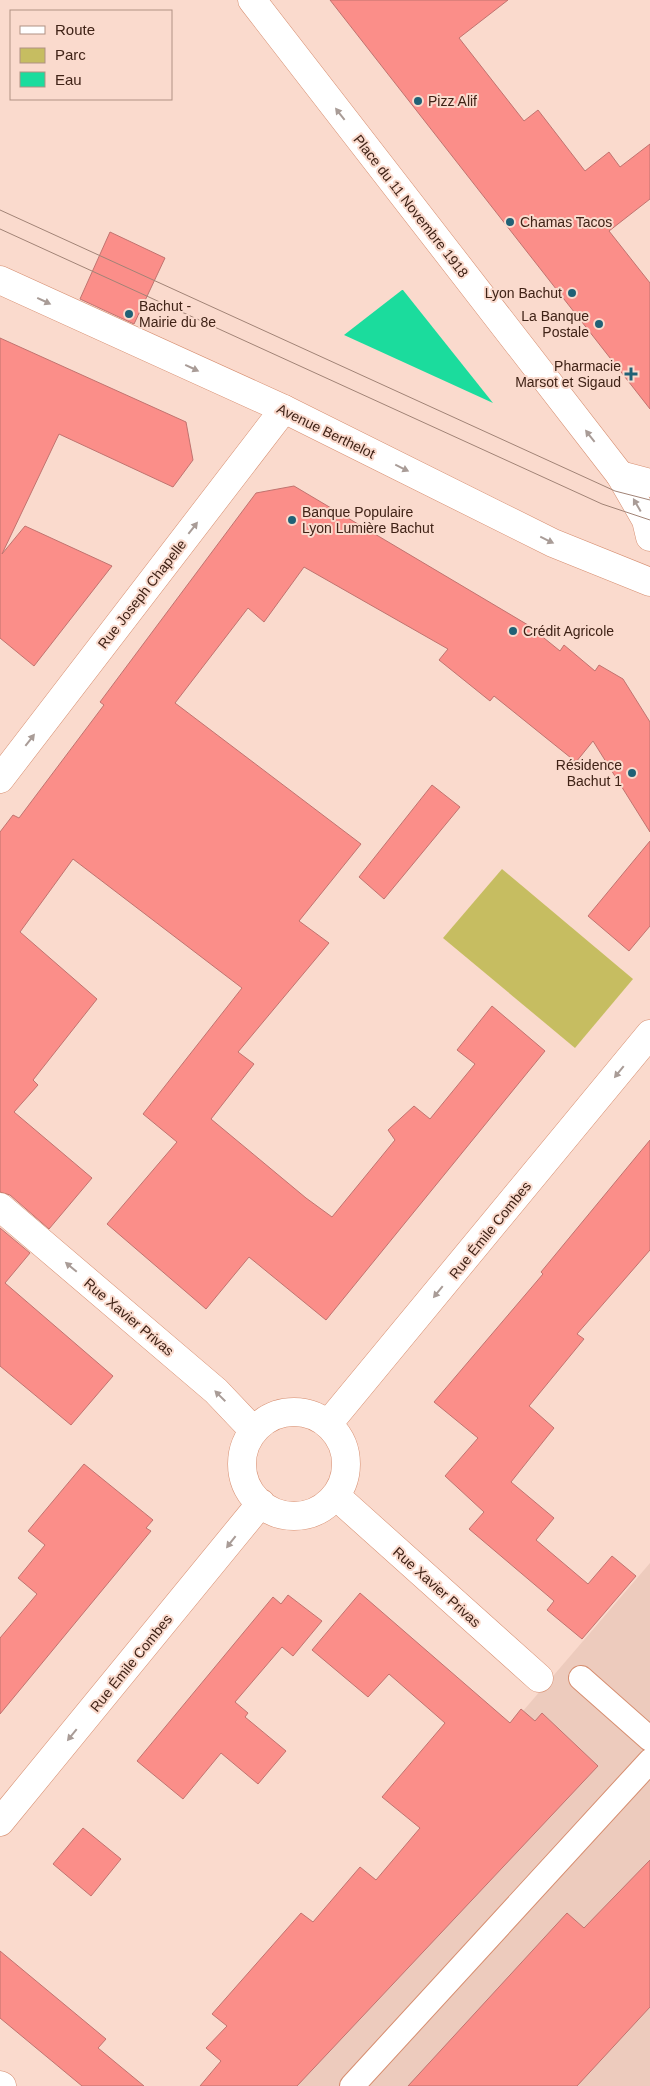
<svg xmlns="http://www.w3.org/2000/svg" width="650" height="2086" font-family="Helvetica,sans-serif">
	<rect width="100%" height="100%" fill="#fadacd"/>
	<!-- built -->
	<path fill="#edcbbd" d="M650 1563V2086H201Z"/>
	<!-- green -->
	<path fill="#c6bd61" d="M502 869 633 979 575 1048 443 938Z"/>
	<!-- water -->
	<path fill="#1bdc9d" d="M402 290H403L493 403 344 335Z"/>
	<!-- building -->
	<path fill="#fb8e89" stroke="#c1736f" d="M330 0H508L459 38 524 121 538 110 585 171 609 152 620 167 650 144V199L609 231 650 283V409Z
		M110 232 165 258 134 324 80 299Z
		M0 338 186 422 193 460 173 487 59 434 2 554 25 526 112 566 34 666 0 638Z
		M294 486 528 625 560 651 564 645 595 671 599 665 623 679 650 722V832L593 741 576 762 494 696 490 701 439 660 448 649 304 567 264 622 248 608 175 703 361 844 299 921 329 943 238 1052 254 1064 211 1119 306 1198 332 1217 395 1140 388 1130 414 1106 430 1119 475 1064 457 1050 492 1006 545 1051 326 1320 249 1257 206 1309 107 1224 177 1142 143 1114 242 988 73 859 20 932 97 999 33 1080 38 1085 14 1112 92 1178 49 1229 10 1195 0 1192V832L13 815 19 818 104 705 100 702 256 493Z
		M432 785 460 807 384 899 359 877Z
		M650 841V926L629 951 588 916Z
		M650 1140V1250L577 1334 584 1339 529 1406 554 1428 511 1482 554 1518 536 1540 588 1584 612 1556 636 1576 582 1639 547 1610 554 1601 469 1529 484 1512 445 1476 478 1438 434 1402 543 1274 541 1272Z
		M0 1228 30 1253 5 1283 113 1376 71 1425 0 1366Z
		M84 1464 153 1520 146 1528 151 1531 0 1714V1638L37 1594 18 1578 45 1545 28 1531Z
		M360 1593 510 1723 521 1709 535 1721 542 1713 598 1766 297 2086H200L221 2061 206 2048 227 2026 212 2014 301 1913 313 1922 360 1867 376 1880 420 1828 382 1797 445 1723 389 1674 368 1697 312 1650Z
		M288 1595 322 1621 293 1656 282 1647 235 1702 248 1713 245 1717 286 1751 258 1784 221 1753 183 1799 137 1761 273 1597 281 1604Z
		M83 1828 121 1859 91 1896 53 1864Z
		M650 1860V2007L577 2086H408L567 1913 584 1928Z
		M0 1951 106 2039 98 2048 144 2086H82L0 2018Z"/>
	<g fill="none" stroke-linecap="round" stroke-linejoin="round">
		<!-- service casing -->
		<g stroke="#d68e70" stroke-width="26">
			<path id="service" d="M581 1678 650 1739
				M352 2086 650 1761"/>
		</g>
		<!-- minor casing -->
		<g stroke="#d68e70" stroke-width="29">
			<path id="minor" d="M0 779 284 409
				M0 1207 216 1391 254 1431
				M242 1464a52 52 0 1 1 104 0a52 52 0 1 1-104 0Z
				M328 1424 650 1034
				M336 1496 539 1678
				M0 1822 261 1503
				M0 2085 2 2086"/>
		</g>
		<!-- secondary casing -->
		<g stroke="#d68e70" stroke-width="29">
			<path id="secondary" d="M620 475 650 483"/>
		</g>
		<!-- primary casing -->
		<g stroke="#d68e70" stroke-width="29">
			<path id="primary" d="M252 0 620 475 646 520 650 537
				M0 280 284 409 553 543 650 582"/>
		</g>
		<!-- service -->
		<use href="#service" stroke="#fff" stroke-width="24"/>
		<!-- minor -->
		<use href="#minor" stroke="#fff" stroke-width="28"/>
		<!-- secondary -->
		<use href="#secondary" stroke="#fff" stroke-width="28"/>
		<!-- primary -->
		<use href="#primary" stroke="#fff" stroke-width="28"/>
		<!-- tram -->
		<path stroke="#a18376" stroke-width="1" d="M0 210 615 491 650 500
			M0 229 602 504 650 520"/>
	</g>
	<!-- one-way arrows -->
	<defs><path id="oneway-solid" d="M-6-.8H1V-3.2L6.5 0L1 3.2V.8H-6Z" transform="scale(1.25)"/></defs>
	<g fill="#a99c97">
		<use href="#oneway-solid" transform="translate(340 114) rotate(-128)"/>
		<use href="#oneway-solid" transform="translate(44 301) rotate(25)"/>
		<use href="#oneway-solid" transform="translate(192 368) rotate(25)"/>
		<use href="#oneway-solid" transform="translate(590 436) rotate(-128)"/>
		<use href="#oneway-solid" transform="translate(402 468) rotate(26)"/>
		<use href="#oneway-solid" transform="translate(637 505) rotate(-120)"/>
		<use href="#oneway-solid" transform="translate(193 528) rotate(-52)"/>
		<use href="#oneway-solid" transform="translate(547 540) rotate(26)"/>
		<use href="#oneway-solid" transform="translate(30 740) rotate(-52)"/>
		<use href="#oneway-solid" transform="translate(619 1072) rotate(129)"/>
		<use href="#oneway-solid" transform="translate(71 1267) rotate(-140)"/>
		<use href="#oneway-solid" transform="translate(438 1292) rotate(129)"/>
		<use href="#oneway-solid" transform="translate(220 1396) rotate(-135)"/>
		<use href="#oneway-solid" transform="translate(231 1542) rotate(128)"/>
		<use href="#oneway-solid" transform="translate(72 1735) rotate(129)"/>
	</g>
	<!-- markers -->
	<g fill="#206176" stroke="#fadacd" stroke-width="2">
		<circle cx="418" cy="101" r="5"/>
		<circle cx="510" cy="222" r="5"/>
		<circle cx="572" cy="293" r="5"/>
		<circle cx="129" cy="314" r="5"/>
		<circle cx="599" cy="324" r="5"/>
		<path d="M628.5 366.5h5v5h5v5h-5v5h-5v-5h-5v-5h5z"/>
		<circle cx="292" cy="520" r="5"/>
		<circle cx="513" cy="631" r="5"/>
		<circle cx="632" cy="773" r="5"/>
	</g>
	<g text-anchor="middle" stroke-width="4" stroke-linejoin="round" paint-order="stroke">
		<!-- poi labels -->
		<g font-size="14" fill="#402317" stroke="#fadacd" text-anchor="start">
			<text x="428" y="106">Pizz Alif</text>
			<text x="520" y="227">Chamas Tacos</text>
			<text x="562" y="298" text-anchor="end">Lyon Bachut</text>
			<text x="139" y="311">Bachut -<tspan x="139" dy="16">Mairie du 8e</tspan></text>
			<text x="589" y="321" text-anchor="end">La Banque<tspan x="589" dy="16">Postale</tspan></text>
			<text x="621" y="371" text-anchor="end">Pharmacie<tspan x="621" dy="16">Marsot et Sigaud</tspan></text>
			<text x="302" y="517">Banque Populaire<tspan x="302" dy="16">Lyon Lumière Bachut</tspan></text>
			<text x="523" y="636">Crédit Agricole</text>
			<text x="622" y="770" text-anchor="end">Résidence<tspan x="622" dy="16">Bachut 1</tspan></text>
		</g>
		<!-- street labels -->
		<g font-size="14" fill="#402317" stroke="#fadacd">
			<text transform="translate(411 206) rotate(52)" y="5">Place du 11 Novembre 1918</text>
			<text transform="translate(326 431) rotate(26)" y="5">Avenue Berthelot</text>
			<text transform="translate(142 594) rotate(-52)" y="5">Rue Joseph Chapelle</text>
			<text transform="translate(490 1230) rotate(-51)" y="5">Rue Émile Combes</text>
			<text transform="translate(129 1317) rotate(40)" y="5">Rue Xavier Privas</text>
			<text transform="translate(437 1587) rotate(42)" y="5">Rue Xavier Privas</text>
			<text transform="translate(131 1663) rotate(-51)" y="5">Rue Émile Combes</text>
		</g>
	</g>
	<!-- legend -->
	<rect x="10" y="10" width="162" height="90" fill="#fadacd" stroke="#b09184"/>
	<rect x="20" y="26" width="25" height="8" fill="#ffffff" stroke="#b09184"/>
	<text x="55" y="35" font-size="15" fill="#402317">Route</text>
	<rect x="20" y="48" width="25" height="15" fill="#c6bd61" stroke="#b09184"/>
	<text x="55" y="60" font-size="15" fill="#402317">Parc</text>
	<rect x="20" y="72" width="25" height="15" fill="#1bdc9d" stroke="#b09184"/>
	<text x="55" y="85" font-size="15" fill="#402317">Eau</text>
</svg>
